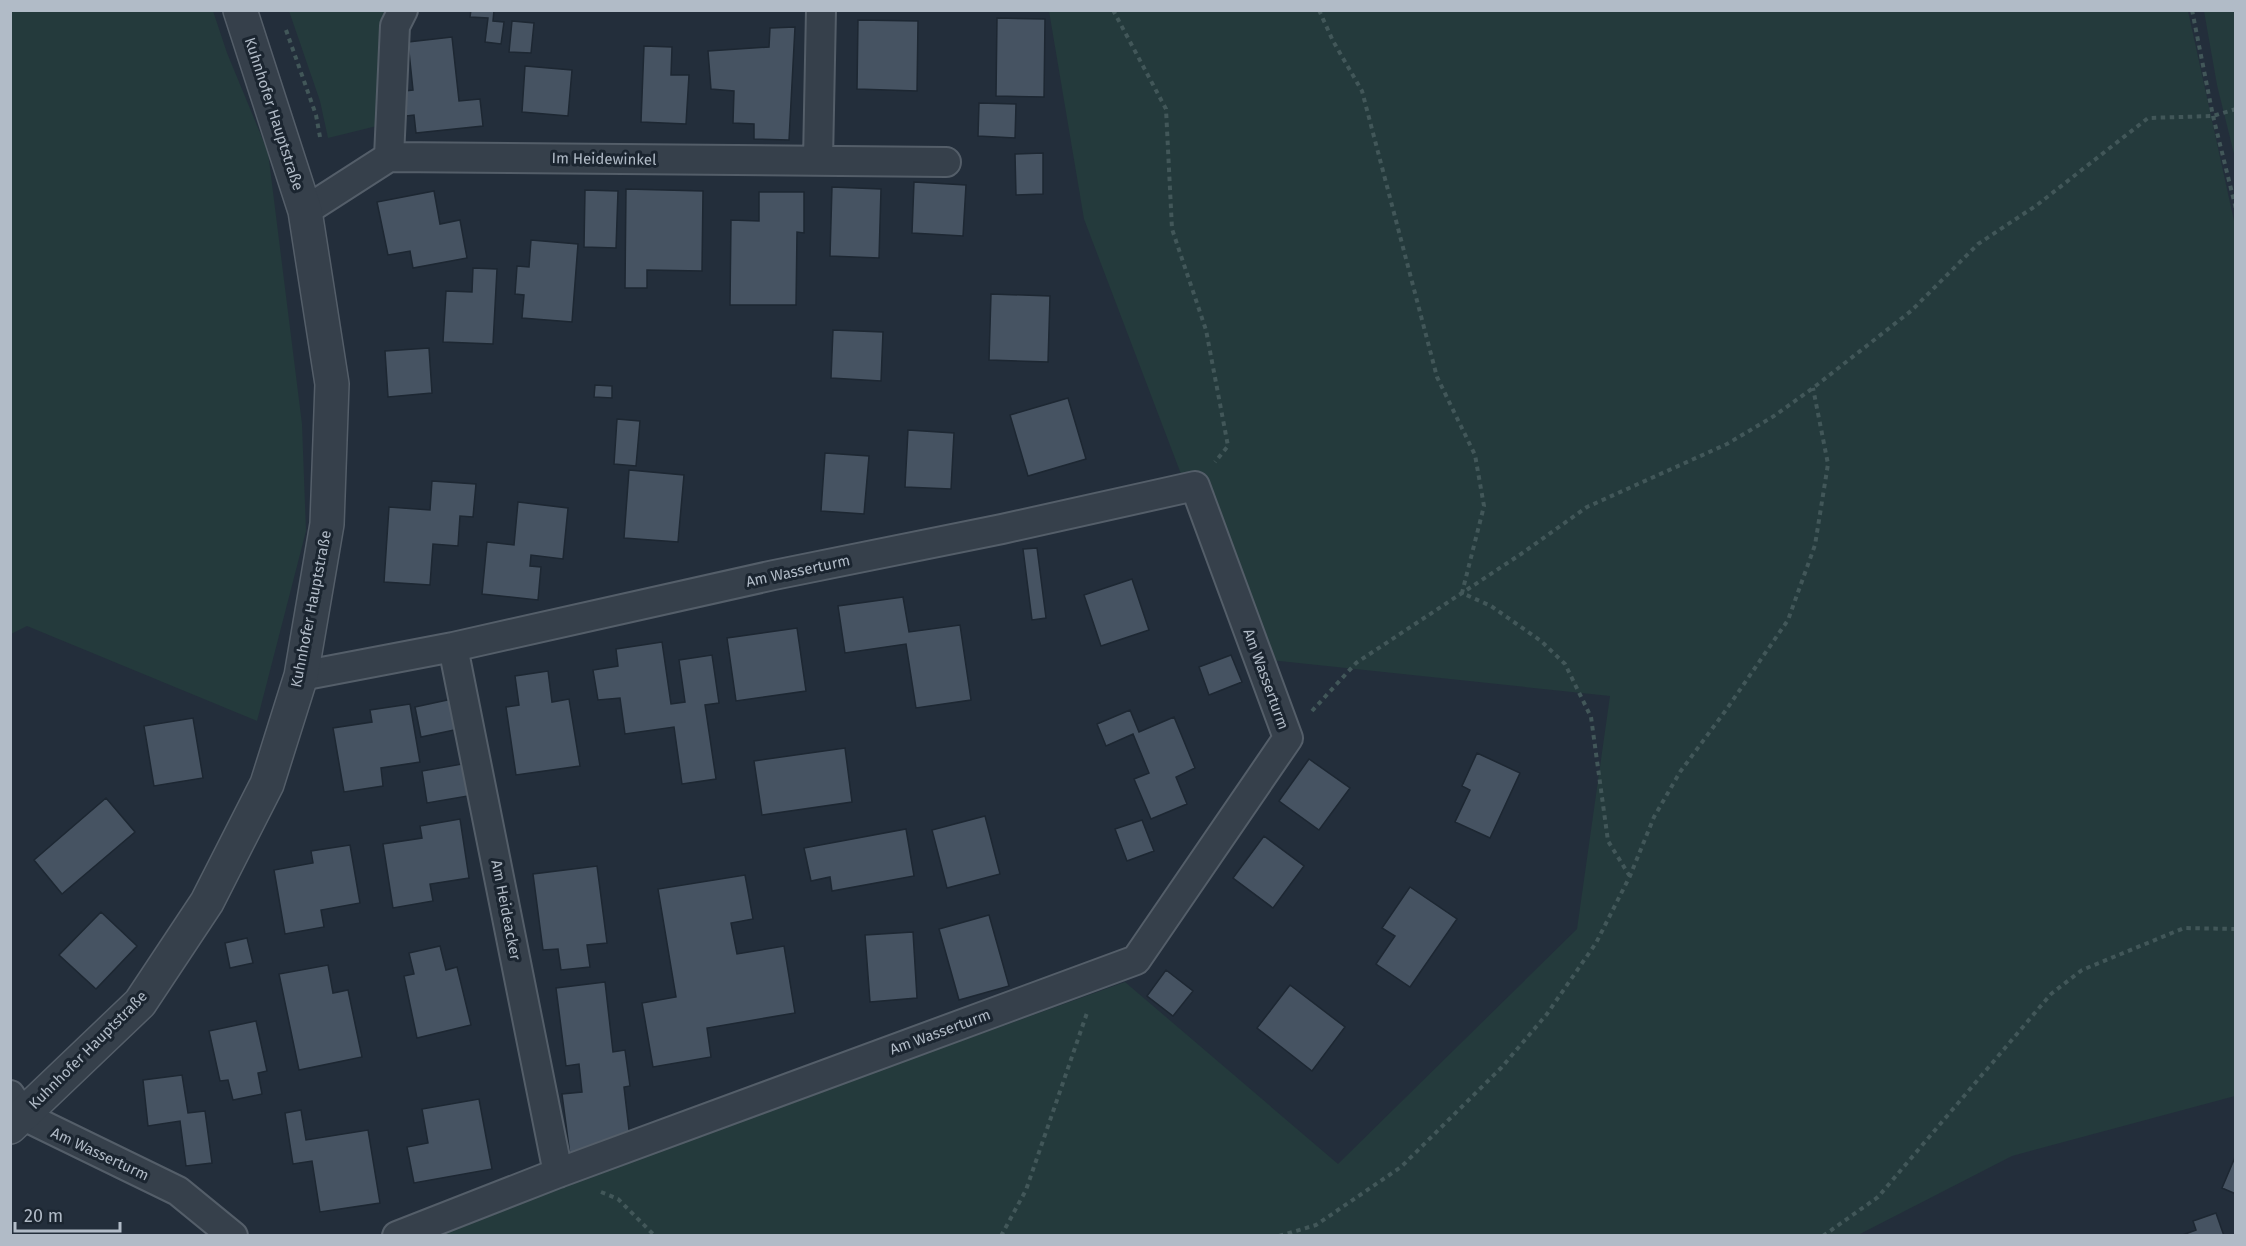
<svg xmlns="http://www.w3.org/2000/svg" width="2246" height="1246" font-family="'Fira Sans',sans-serif">
	<rect width="100%" height="100%" fill="#232e3b"/>
	<!-- green -->
	<path fill="#243a3c" d="M11 10 213 11 227 53 268 152 302 424 306 531 257 721 27 626 11 634Z
		M289 11H391L389 123 328 138 320 101Z
		M1049 11H2188L2236 230 2235 1096 2012 1156 1858 1235 418 1236 1125 982 1338 1164 1577 929 1610 696 1251 658 1084 219Z
		M2204 11H2235V158L2217 85Z"/>
	<!-- building -->
	<path fill="#465362" stroke="#1d2732" stroke-width="1.5" d="M471 10H494L493 21 504 22 501 44 485 42 488 18 470 17Z
		M997 18 1045 19 1044 97 996 96Z
		M858 20 918 21 917 91 857 89Z
		M512 21 534 23 531 53 509 52Z
		M795 27 789 140 754 139V124L733 123 734 91 711 89 708 51 769 47 770 28Z
		M452 37 459 101 480 99 483 126 416 133 414 115 406 116 404 91 413 90 408 42Z
		M644 46 672 47 671 75H689L686 124 641 122Z
		M525 66 572 70 568 116 522 112Z
		M979 103 1016 104 1015 138 978 136Z
		M1043 153V194L1016 195 1015 154Z
		M914 182 966 185 963 236 912 233Z
		M832 187 881 189 879 258 830 256Z
		M626 189 703 191 702 271 647 270V288H625Z
		M585 190 618 191 616 248 584 247Z
		M434 191 440 224 460 220 467 258 413 268 410 251 388 255 377 202Z
		M759 192H804V233L797 232 796 305H730L731 220 759 221Z
		M531 240 578 244 572 322 522 318 524 295 515 294 517 266 529 267Z
		M473 268 497 269 493 344 443 342 446 291 472 292Z
		M991 294 1050 296 1048 362 989 360Z
		M833 330 883 332 881 381 831 378Z
		M429 348 432 393 388 397 385 351Z
		M595 385 612 386V398L594 397Z
		M1068 398 1086 459 1028 476 1010 415Z
		M617 419 640 421 636 466 614 464Z
		M908 430 954 433 951 489 905 487Z
		M825 453 869 456 864 514 821 511Z
		M629 470 684 475 678 542 624 538Z
		M432 481 476 484 473 517 460 516 458 546 433 544 430 585 384 582 389 507 430 510Z
		M518 502 568 508 563 559 531 555 530 566 541 567 538 600 482 594 487 542 514 545Z
		M1037 548 1046 618 1032 620 1023 549Z
		M1132 579 1149 630 1101 646 1084 595Z
		M903 597 909 632 960 625 971 700 916 708 906 644 845 653 838 606Z
		M797 628 806 691 736 701 727 638Z
		M662 642 671 704 685 702 679 660 712 655 719 703 705 705 716 779 682 784 674 727 625 734 620 698 598 700 593 670 618 666 616 649Z
		M1231 655 1242 682 1209 695 1199 667Z
		M548 671 552 702 569 699 580 766 516 775 506 707 519 705 515 676Z
		M452 699 459 729 421 737 415 707Z
		M410 704 420 762 381 768 383 786 344 792 333 728 372 722 370 710Z
		M1130 710 1139 732 1174 717 1195 768 1176 777 1187 804 1151 819 1134 779 1149 773 1133 734 1106 746 1097 724Z
		M193 718 203 778 154 786 144 726Z
		M845 748 852 802 762 815 754 761Z
		M1477 753 1520 773 1490 838 1455 822 1470 790 1462 786Z
		M1309 759 1350 788 1319 830 1279 801Z
		M462 764 468 796 427 803 422 771Z
		M106 798 135 832 62 894 34 860Z
		M985 816 1000 874 947 888 932 830Z
		M460 819 469 878 430 884 433 901 393 908 383 844 422 838 420 826Z
		M1142 820 1154 851 1127 861 1115 829Z
		M906 829 914 876 832 891 830 877 811 881 804 848Z
		M1264 836 1304 866 1273 908 1233 878Z
		M350 845 360 903 321 910 324 927 285 934 274 870 313 863 311 851Z
		M597 866 607 943 587 945 590 967 561 970 558 949 543 950 533 874Z
		M745 875 753 919 731 923 737 954 784 946 795 1013 707 1028 711 1057 653 1067 642 1003 676 997 658 889Z
		M1410 887 1457 919 1410 987 1376 964 1395 936 1382 928Z
		M101 912 137 946 96 989 59 955Z
		M989 915 1009 986 959 1000 939 929Z
		M913 932 917 998 870 1002 865 935Z
		M247 938 253 963 230 968 225 943Z
		M440 946 446 970 457 967 471 1025 417 1038 404 976 414 974 409 953Z
		M328 965 333 993 348 990 362 1057 299 1070 279 974Z
		M1166 970 1193 991 1173 1016 1147 996Z
		M605 982 613 1052 625 1050 630 1086 624 1087 631 1147 570 1155 562 1094 582 1092 579 1064 566 1066 556 988Z
		M1290 985 1345 1027 1312 1071 1257 1028Z
		M256 1021 267 1071 258 1073 262 1094 233 1100 228 1080 220 1081 209 1031Z
		M182 1075 188 1113 205 1111 212 1163 186 1166 180 1121 148 1126 143 1080Z
		M479 1099 492 1169 414 1183 407 1147 428 1143 422 1109Z
		M301 1110 306 1140 368 1130 380 1203 320 1212 312 1161 293 1164 285 1113Z
		M2236 1155V1194L2222 1188Z
		M2216 1213 2224 1236H2180L2196 1230 2193 1221Z"/>
	<g fill="none" stroke-linecap="round" stroke-linejoin="round">
		<!-- minor casing -->
		<g stroke="#545e69" stroke-width="32">
			<path id="minor" d="M389 157 395 26 403 10
				M818 160 821 10
				M305 211 389 157 946 162
				M453 647 558 1173
				M301 676 453 647 774 575 1002 529 1195 486 1288 738 1136 960 558 1173 397 1236
				M10 1095 24 1116 178 1191 233 1236"/>
		</g>
		<!-- tertiary casing -->
		<g stroke="#545e69" stroke-width="36">
			<path id="tertiary" d="M10 1127 140 1003 207 902 267 784 301 676 327 524 332 384 305 211 240 10"/>
		</g>
		<!-- path -->
		<path stroke="#425759" stroke-width="4" stroke-dasharray="4.5 4.5" stroke-linecap="butt" d="M1113 10 1166 109 1172 229 1206 330 1228 446 1215 462
			M1319 10 1333 41 1362 91 1437 377 1475 455 1484 506 1462 593 1491 606 1541 641 1565 664 1591 717 1608 841 1629 875
			M2192 10 2213 116 2236 209
			M286 30 316 115 320 137
			M1312 711 1356 663 1521 554 1587 507 1727 444 1774 416 1813 388 1911 311 1978 244 2037 205 2148 118 2213 116 2236 109
			M601 1192 618 1199 655 1236
			M1001 1236 1026 1190 1088 1010
			M1279 1236 1316 1225 1401 1167 1501 1068 1547 1014 1596 943 1630 876 1654 817 1680 772 1726 710 1788 620 1815 545 1828 464 1813 388
			M1823 1236 1878 1197 2051 994 2082 970 2184 928 2236 929"/>
		<!-- minor -->
		<use href="#minor" stroke="#36404b" stroke-width="28"/>
		<!-- tertiary -->
		<use href="#tertiary" stroke="#36404b" stroke-width="33"/>
	</g>
	<g text-anchor="middle" stroke-width="6" stroke-linejoin="round" paint-order="stroke">
		<!-- street labels -->
		<g font-size="15" fill="#b1bbc7" stroke="#1b2530">
			<text transform="translate(274 114) rotate(72)" y="5">Kuhnhofer Hauptstraße</text>
			<text transform="translate(604 159) rotate(1)" y="5">Im Heidewinkel</text>
			<text transform="translate(798 571) rotate(-12)" y="5">Am Wasserturm</text>
			<text transform="translate(311 609) rotate(-79)" y="5">Kuhnhofer Hauptstraße</text>
			<text transform="translate(1266 679) rotate(70)" y="5">Am Wasserturm</text>
			<text transform="translate(506 910) rotate(79)" y="5">Am Heideacker</text>
			<text transform="translate(940 1032) rotate(-20)" y="5">Am Wasserturm</text>
			<text transform="translate(88 1050) rotate(-45)" y="5">Kuhnhofer Hauptstraße</text>
			<text transform="translate(100 1154) rotate(25)" y="5">Am Wasserturm</text>
		</g>
	</g>
	<!-- border -->
	<rect width="2246" height="1246" fill="none" stroke="#b1bbc7" stroke-width="24"/>
	<!-- scale -->
	<path d="M15 1222v9h105v-9" fill="none" stroke="#b1bbc7" stroke-width="3"/>
	<text x="24" y="1222" font-size="18" fill="#b1bbc7" stroke="#1b2530" stroke-width="4.5" paint-order="stroke">20 m</text>
</svg>
